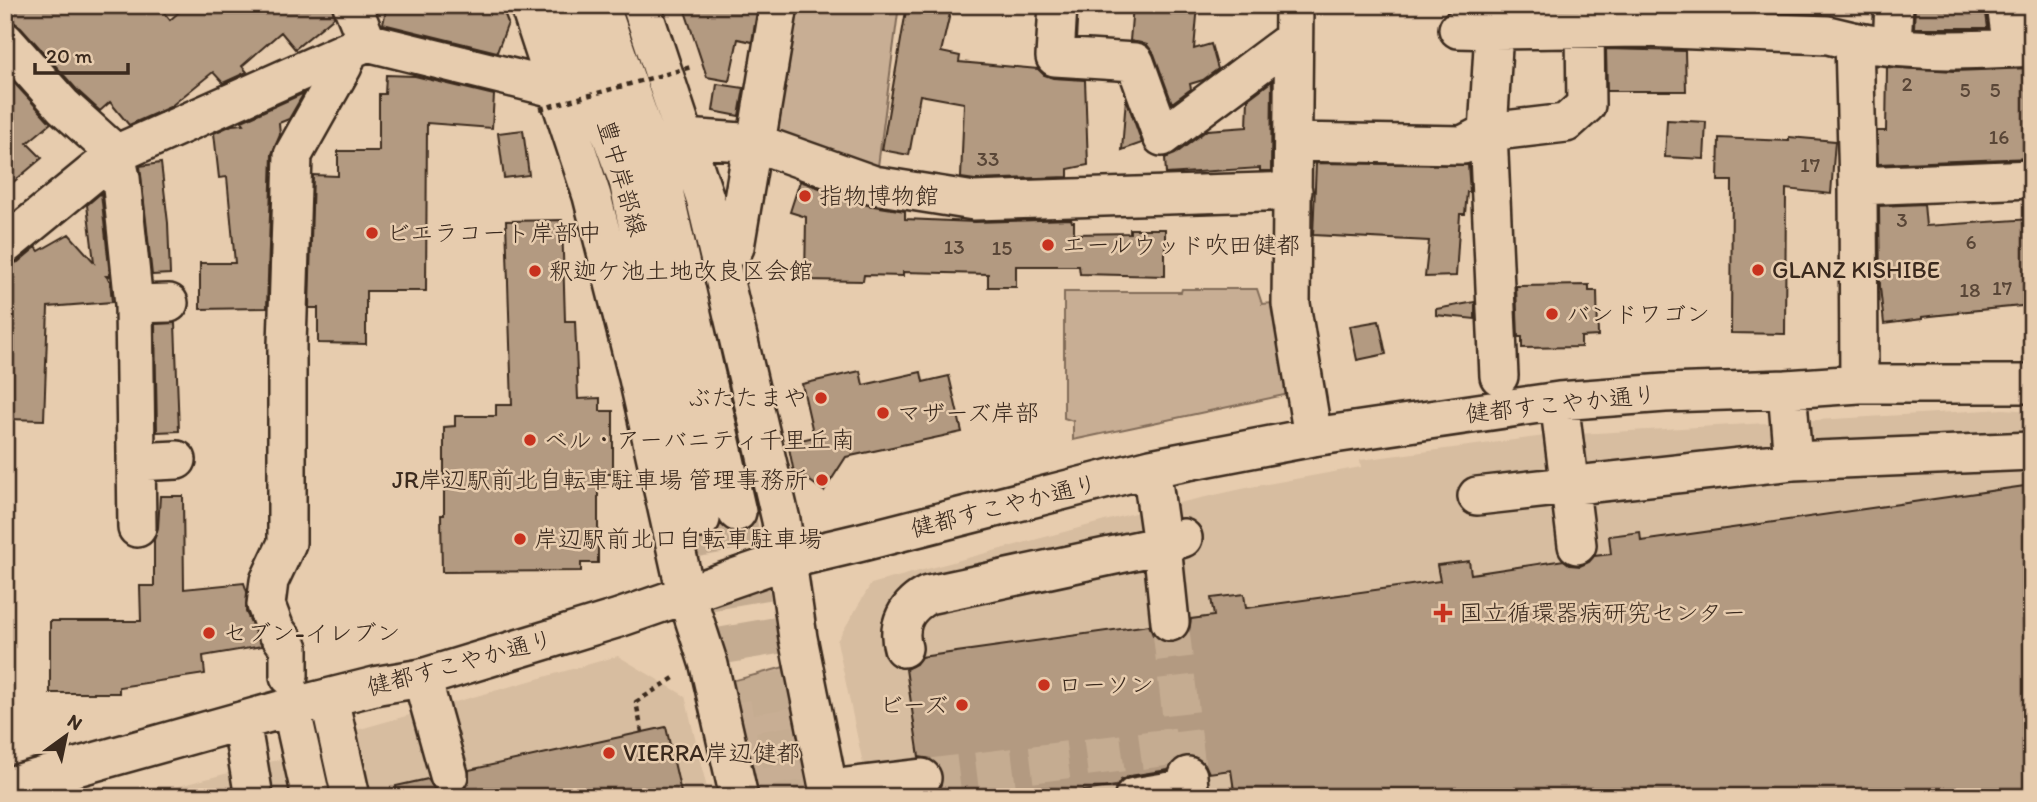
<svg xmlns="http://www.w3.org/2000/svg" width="2037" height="802" font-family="Itim,'Klee One',sans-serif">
	<rect width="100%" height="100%" fill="#e7ccae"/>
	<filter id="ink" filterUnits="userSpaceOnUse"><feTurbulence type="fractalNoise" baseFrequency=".0143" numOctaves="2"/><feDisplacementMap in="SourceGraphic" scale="14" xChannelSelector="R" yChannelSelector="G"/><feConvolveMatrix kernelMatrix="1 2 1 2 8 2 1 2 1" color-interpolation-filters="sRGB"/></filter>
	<g filter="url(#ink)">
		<!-- built -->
		<path fill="#d7bda0" d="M2004 409 2032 411V797H870L837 641 871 584 1142 511 1251 487 1361 467 1360 460 1545 436Z
			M618 656 685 696 709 797H331L318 741Z
			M318 749 329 797H158L157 792Z"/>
		<!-- green -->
		<path fill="#c8ae94" stroke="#826c59" stroke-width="2" d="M787 5H899L877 174 776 141Z
			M1182 289H1257L1262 304 1273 303 1289 394 1073 440V421L1064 418V292H1181Z
			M791 665 819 797H757L751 785 733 681Z"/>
		<!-- building -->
		<path fill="#b39a81" stroke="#3b2a1e" stroke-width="2" d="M5 5H158L170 20 187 5H332L334 17 295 49 281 32 242 66 247 72 223 83 213 72 170 107 129 125 110 102 100 111 78 91 21 27 12 21H5Z
			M387 5H501L508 23 497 52 383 24Z
			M683 5H758L752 42 738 39 729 81 707 77Z
			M907 5H952L941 52 960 56 959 62 1038 69 1044 75 1053 78 1085 80 1088 165 1068 169V177L975 180 961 178 964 103 920 95 909 155 882 150Z
			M1133 5H1198L1194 49 1211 44 1218 69 1203 80 1190 84 1191 89 1172 103 1154 54 1147 45 1130 41Z
			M1915 5H1943L1944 8 1985 6 1988 28H1914Z
			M1606 49 1685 51 1686 91H1607Z
			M1887 67 1954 71 2032 68V158L1878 164 1877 131H1886Z
			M5 73 51 123 27 143 42 158 5 189Z
			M386 75 415 76 494 95 492 128 427 123 426 291H366V344L318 343V308H309L313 175 338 176V151H379V94H385Z
			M1272 81 1271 171H1260V168L1166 174 1165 158 1175 154 1207 130 1247 127 1248 99Z
			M717 84 744 88 739 116 713 111Z
			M304 93 289 119 279 123 280 135 272 154 267 308 200 309V263H235L227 177 219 178 214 133 232 125 244 124 242 121Z
			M1126 98 1142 143 1122 150Z
			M1667 120 1706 122 1704 159 1665 157Z
			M523 130 529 175 504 178 498 133Z
			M1789 137 1835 141 1831 194 1786 189 1785 334 1731 333 1732 181H1718L1719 138 1789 141Z
			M161 163 168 223 170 274 152 275 140 166Z
			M1316 163 1468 165 1470 192H1467L1465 214H1460L1456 276 1425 277 1429 241 1313 235Z
			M800 181 867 205 905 211V219L975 222 1071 219 1072 222H1074V234L1130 233V229H1165V276L1080 274 1079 266H1016V287H988V274L903 272V276L864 275 863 281 805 280 806 217 790 212Z
			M101 193 110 276H106L110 281 112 302 48 307 44 420 5 419 8 301H5V265L18 262 36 247 39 251 69 234 94 262 87 205Z
			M1924 204 1926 226 2032 219V305L1958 312V313L1922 317V319L1884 324 1880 287 1879 206Z
			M562 220 565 321H575L578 399 600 398V411H613V474H605V487H598V563H581V571L442 572 441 515H444V427L455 426V416H496V405H512L506 221Z
			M1589 285V291H1597L1598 336 1581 337V347L1522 348V337H1518L1516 286Z
			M1475 302V319L1436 315V309Z
			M1379 321 1386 354 1357 360 1350 326Z
			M175 323 179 431 157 432 155 324Z
			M860 371 863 385 921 372 923 382 949 376 962 432 846 457 824 491 803 476 795 478 788 443 814 437 802 384Z
			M2032 485V797H1235L1231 770 1209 773 1205 764 1198 757 1187 755 1176 759 1168 770 1130 776 1121 780 1117 786 1041 797H930L941 787 943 775 938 765 931 759 919 757 906 669 916 664 921 657 1149 625 1153 635 1161 641 1173 643 1183 639 1189 631 1191 619 1214 616 1211 598 1244 594 1246 608 1440 581 1437 565 1469 561 1471 574 1564 560 1570 565 1580 566 1589 562 1594 556 1611 554 1609 536 1640 532 1641 541Z
			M160 496H183L184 589 244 583 247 592 246 612 262 646 203 656 205 674 119 687V693H50V621H141L140 586H154V540L158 528Z
			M666 727 682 797H397L396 786 428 779 435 790 444 795H454L464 789 469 781V770Z"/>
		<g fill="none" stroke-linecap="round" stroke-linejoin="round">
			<!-- minor-tunnel -->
			<path stroke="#c5ac91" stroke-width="37" stroke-dasharray="37 18" stroke-linecap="butt" d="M737 512 786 797
				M701 519 733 703
				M1170 622 1187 768
				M922 778 1185 745"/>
			<!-- minor casing -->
			<g stroke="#3b2a1e" stroke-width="42">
				<path id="minor" d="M352 5 367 42
					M529 5 592 196 638 378 686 594 709 665 739 797
					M563 5 628 181 701 519
					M600 5 663 186 737 512
					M641 5 705 198 738 337 781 520 798 638 830 797
					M1058 5 1055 57 1135 62 1162 137 1293 39
					M1294 5 1291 304 1313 437
					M2006 5 2012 48
					M1458 29 1494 30
					M5 41 63 106 116 154 121 178 134 304 137 528
					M1854 42 1858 186 1859 384
					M1892 46 1894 5
					M685 138 756 143 874 185 974 201 1293 191
					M1293 142 1463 145 1488 132 1494 30 1642 28 1828 35C1897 54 1961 51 2032 47
					M1858 186 2032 179
					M5 245 116 154 367 42 558 89
					M735 247 751 152 756 143 779 5
					M134 304 169 303
					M1499 376 1488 132 1566 123 1586 105 1585 30
					M1787 389 1793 461
					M1559 401 1577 545
					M136 462 177 460
					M1151 468 1162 545 1170 622
					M1477 496 1793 461 2032 451
					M903 648C896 625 907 605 928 595L1162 545 1183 538
					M289 676V648L275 629 266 605 269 581 287 543V345L293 155 343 66 349 50
					M422 678 449 775
					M329 698 351 797
					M291 707 311 797
					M241 721 254 797
					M5 787 291 707 379 685 422 678 619 618 786 560 858 543 1151 468 1313 437 1559 401 1665 393 1787 389 1859 384H2032
					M829 789 922 778
					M1134 797 1189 788 1188 776"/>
			</g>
			<!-- path -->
			<path stroke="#3b2a1e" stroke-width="4.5" stroke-dasharray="5 5" stroke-linecap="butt" d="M642 732 636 702 677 676"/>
			<!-- minor -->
			<use href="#minor" stroke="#e7ccae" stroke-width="37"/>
			<!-- path-bridge -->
			<path stroke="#3b2a1e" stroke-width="4.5" stroke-dasharray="5 5" stroke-linecap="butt" d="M540 109 691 67"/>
		</g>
	</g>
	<!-- markers -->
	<g fill="#c8321e" stroke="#e7ccae" stroke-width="2.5">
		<circle cx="805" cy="196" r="7"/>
		<circle cx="372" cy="233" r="7"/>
		<circle cx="1048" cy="245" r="7"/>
		<circle cx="1758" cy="270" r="7"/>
		<circle cx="535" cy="271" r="7"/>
		<circle cx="1552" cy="314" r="7"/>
		<circle cx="821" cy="398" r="7"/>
		<circle cx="883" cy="413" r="7"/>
		<circle cx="530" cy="440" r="7"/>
		<circle cx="822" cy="480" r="7"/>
		<circle cx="520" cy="539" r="7"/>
		<path d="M1439.5 602.5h7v7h7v7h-7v7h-7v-7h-7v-7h7z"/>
		<circle cx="209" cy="633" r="7"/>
		<circle cx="1044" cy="685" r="7"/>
		<circle cx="962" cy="705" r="7"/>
		<circle cx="609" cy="753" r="7"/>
	</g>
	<g text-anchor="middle" stroke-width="5" stroke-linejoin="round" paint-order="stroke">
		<!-- number labels -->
		<g font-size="21" fill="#594637">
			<text x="1907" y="91">2</text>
			<text x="1965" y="97">5</text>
			<text x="1995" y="97">5</text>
			<text x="1999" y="144">16</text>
			<text x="988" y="166">33</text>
			<text x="1810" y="172">17</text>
			<text x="1902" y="227">3</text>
			<text x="1971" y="249">6</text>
			<text x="954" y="254">13</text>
			<text x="1002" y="255">15</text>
			<text x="2002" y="295">17</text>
			<text x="1970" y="297">18</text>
		</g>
		<!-- street labels -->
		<g font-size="24" fill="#3b2a1e" stroke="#e7ccae">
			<text transform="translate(622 178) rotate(74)" y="8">豊中岸部線</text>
			<text transform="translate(1561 404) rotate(-6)" y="8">健都すこやか通り</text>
			<text transform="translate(1004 506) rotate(-14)" y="8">健都すこやか通り</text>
			<text transform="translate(460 663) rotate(-15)" y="8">健都すこやか通り</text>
		</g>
		<!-- poi labels -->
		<g font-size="24" fill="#3b2a1e" stroke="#e7ccae" text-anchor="start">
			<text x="819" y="204">指物博物館</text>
			<text x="386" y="241">ビエラコート岸部中</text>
			<text x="1062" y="253">エールウッド吹田健都</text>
			<text x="1772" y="278">GLANZ KISHIBE</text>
			<text x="549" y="279">釈迦ケ池土地改良区会館</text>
			<text x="1566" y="322">バンドワゴン</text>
			<text x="807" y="406" text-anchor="end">ぶたたまや</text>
			<text x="897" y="421">マザーズ岸部</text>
			<text x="544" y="448">ベル・アーバニティ千里丘南</text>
			<text x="808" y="488" text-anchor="end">JR岸辺駅前北自転車駐車場 管理事務所</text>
			<text x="534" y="547">岸辺駅前北口自転車駐車場</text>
			<text x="1459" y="621">国立循環器病研究センター</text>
			<text x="223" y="641">セブン-イレブン</text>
			<text x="1058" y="693">ローソン</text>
			<text x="948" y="713" text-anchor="end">ビーズ</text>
			<text x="623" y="761">VIERRA岸辺健都</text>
		</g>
	</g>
	<!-- margin -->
	<rect width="2037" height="802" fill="none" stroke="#e7ccae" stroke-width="28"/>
	<rect x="14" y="14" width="2009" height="774" fill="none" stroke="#3b2a1e" stroke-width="2.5" filter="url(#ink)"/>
	<!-- north arrow -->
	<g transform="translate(66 736) rotate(33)" stroke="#e7ccae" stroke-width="5" paint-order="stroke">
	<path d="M0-5L12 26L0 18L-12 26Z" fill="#3b2a1e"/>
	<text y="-10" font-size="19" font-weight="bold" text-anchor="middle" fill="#3b2a1e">N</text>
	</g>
	<!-- scale -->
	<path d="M35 63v10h93v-10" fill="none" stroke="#3b2a1e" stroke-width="3.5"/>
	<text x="46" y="63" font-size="21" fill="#3b2a1e" stroke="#e7ccae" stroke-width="5" paint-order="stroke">20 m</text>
</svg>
